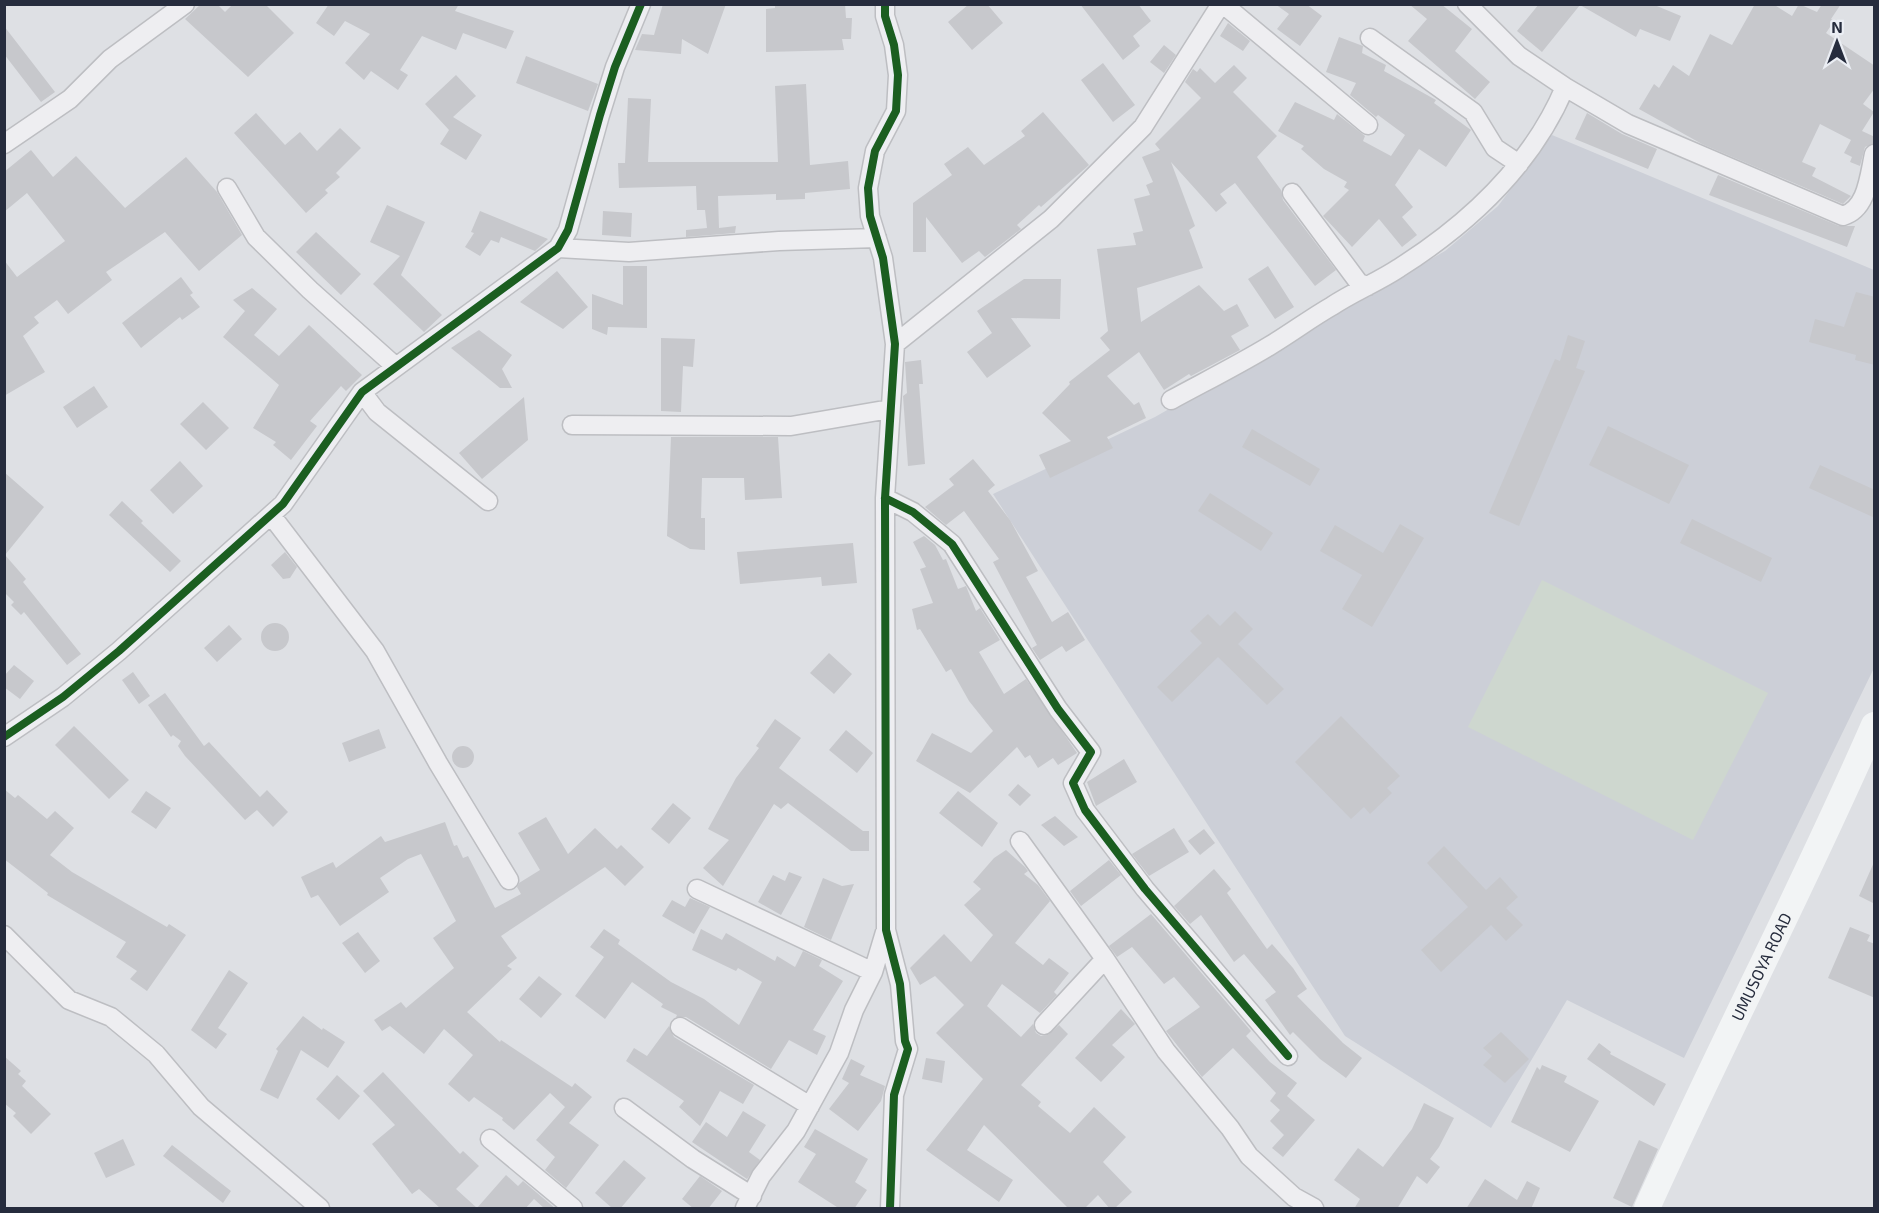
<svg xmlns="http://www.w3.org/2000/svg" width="1879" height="1213" font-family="'Exo 2',sans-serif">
	<rect width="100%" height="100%" fill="#dee0e4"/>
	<!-- built -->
	<path fill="#cccfd7" d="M1552 135 1874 270V668L1684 1058 1567 1000 1491 1128 1345 1036 993 494 1155 417 1445 251 1498 206Z"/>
	<!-- pitch -->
	<path fill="#ced7cf" d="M1542 580 1768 693 1693 840 1468 727Z"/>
	<!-- building -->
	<path fill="#c7c8cc" d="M201 4H217L225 12 233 4H265L294 33 248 77 185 19Z
		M329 4H459L455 11 514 31 506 49 463 33 456 50 422 36 400 70 408 75 398 90 371 71 364 80 345 63 370 34 345 21 334 36 316 23Z
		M663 4H726L708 54 682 39 681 54 635 50 642 34 654 35Z
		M775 4H845L846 18H852L851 39H842L844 50 766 52V9L775 8Z
		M969 4H987L1003 23 972 50 948 22Z
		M1080 4H1138L1151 21 1133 36 1140 46 1123 60Z
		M1275 4H1306L1322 16 1300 46 1277 29 1289 14Z
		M1409 4H1441L1472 29 1455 51 1490 82 1475 99 1408 41 1427 19Z
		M1539 4H1652L1681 16 1670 41 1640 29 1636 37 1580 5 1542 52 1517 31Z
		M1755 4H1773L1792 16 1799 4 1817 12 1822 4H1841L1831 19 1834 21 1826 33 1875 66V88L1863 104 1874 112 1862 131 1875 137V143L1865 147 1860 166 1850 162 1852 157 1844 153 1851 140 1820 124 1802 162 1816 168 1812 176 1851 196 1843 204 1702 144 1639 109 1654 84 1659 88 1673 65 1689 76 1710 34 1732 45Z
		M1228 23 1250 41 1243 51 1220 36Z
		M4 26 55 92 41 102 4 54Z
		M1339 37 1363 46 1362 53 1386 65 1384 71 1436 100 1434 103 1471 130 1446 167 1419 149 1395 185 1413 207 1402 217 1417 235 1402 247 1379 219 1352 247 1323 216 1349 190 1344 187 1347 182 1324 169 1301 149 1304 146 1278 131 1295 102 1334 120 1337 114 1365 136 1363 141 1391 156 1405 135 1378 115 1376 117 1350 95 1356 83 1326 72Z
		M1164 45 1176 55 1164 73 1150 62Z
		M526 56 598 84 588 111 516 83Z
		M1103 63 1135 105 1113 122 1081 80Z
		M1234 65 1247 78 1233 92 1277 136 1257 157 1281 190 1283 200 1336 270 1315 286 1235 183 1220 194 1227 203 1216 212 1171 162 1195 226 1189 230 1203 268 1137 288 1141 322 1199 285 1224 311 1237 304 1249 326 1231 336 1240 350 1191 376 1189 374 1164 390 1139 352 1107 376 1134 405 1139 402 1146 418 1107 437 1113 448 1050 478 1039 455 1071 441 1042 413 1070 384 1069 382 1110 350 1100 338 1108 331 1097 249 1136 245 1133 233 1143 231 1134 199 1150 195 1146 185 1153 182 1142 157 1160 150 1155 144 1201 98 1185 82 1193 69 1197 72 1200 68 1215 83Z
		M456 75 476 96 453 117 482 135 466 160 440 144 449 130 425 104Z
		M806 84 810 165 848 161 850 189 805 193V199L776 200V194L718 196 719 228 736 226 735 233 686 237V230L707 228 705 210H697L696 186 619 188 618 163H625L628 98 651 99 648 162H778L775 86Z
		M1043 112 1089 165 1041 207 1039 205 1017 225 1021 229 985 257 979 251 962 263 926 217V252H913V203L952 175 944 164 968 147 984 165 1025 136 1021 131Z
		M256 113 285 145 300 132 317 151 340 128 361 148 336 173 340 177 325 190 328 193 306 213 234 133Z
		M1587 113 1622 134 1657 149 1648 169 1575 139Z
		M31 150 53 177 76 156 125 208 186 157 217 192 242 235 199 271 165 232 106 272 112 280 68 314 57 300 34 317 39 323 23 336 45 372 4 396V260L17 277 65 241 27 193 4 212V172Z
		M1718 175 1839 226H1855L1847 247 1709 195Z
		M387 205 425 222 401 275 442 315 424 332 373 284 400 256 370 242Z
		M480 211 548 239 535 251 501 237 499 243 491 240 480 256 465 247 474 233 471 232Z
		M603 211 632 213 631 237 602 235Z
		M316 232 361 274 341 295 296 252Z
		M623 266H647V328L608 327 607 335 592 329V294L623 305Z
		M1268 266 1294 307 1275 319 1248 279Z
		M557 271 588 307 563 329 520 302Z
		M181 277 193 293 190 295 200 307 182 320 180 317 141 348 122 323Z
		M1024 279H1061L1060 319 1011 318 1031 346 987 378 967 352 992 333 977 311Z
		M252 288 277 309 254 335 279 356 309 325 362 375 346 391 341 386 310 421 317 426 291 460 273 445 276 442 253 428 279 385 223 337 245 311 233 300Z
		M1856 292 1875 297V365L1855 360 1856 355 1809 342 1815 319 1844 327Z
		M479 330 512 355 502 369 512 388H500L451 348Z
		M1568 335 1585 341 1576 368 1585 371 1519 526 1489 513 1555 359 1560 361Z
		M661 338 695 339 693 367 683 366 681 412 661 411Z
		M921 360 923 384H919L925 464 908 466 903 396 907 393 905 362Z
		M94 386 108 407 77 428 63 407Z
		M524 397 528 440 482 479 459 453Z
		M203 402 229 428 206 450 180 424Z
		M1608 426 1689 465 1669 504 1589 465Z
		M1252 429 1320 469 1310 486 1242 447Z
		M671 437H778L782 498 745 500 744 478H702L701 518H705V550L690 549 667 536Z
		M973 459 995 485 988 491 1010 520 1038 571 1026 577 1052 622 1068 612 1085 640 1066 652 1062 646 1040 660 1032 648 1037 645 993 562 999 559 964 511 946 525 925 507 954 485 949 479Z
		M180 461 203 486 173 514 150 490Z
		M1820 465 1875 490V518L1809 488Z
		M4 472 44 507 5 555 26 579 23 582 81 654 67 665 24 612 21 615 11 605 14 602 4 592Z
		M1210 493 1273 533 1261 551 1198 511Z
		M122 501 143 521 141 523 181 561 170 572 109 515Z
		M1692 519 1772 558 1761 582 1680 543Z
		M1400 524 1424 538 1372 627 1342 609 1362 575 1320 551 1335 525 1383 553Z
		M924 536 935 545 943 560 946 559 958 589 966 586 976 611 980 608 1000 640 979 652 1004 694 1026 679 1077 753 1058 765 1053 758 1038 768 1030 755 1025 758 1017 747 970 793 916 761 932 733 971 753 993 731 969 701 951 669 946 672 920 629 917 630 912 609 933 603 920 569 926 567 913 542Z
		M853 543 857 583 822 586 821 577 740 584 737 552Z
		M285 552 297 567 290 578 283 579 271 565Z
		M1235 611 1253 629 1238 644 1284 689 1267 705 1218 657 1172 702 1157 687 1202 643 1190 631 1208 614 1220 626Z
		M261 637a14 14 0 1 1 28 0a14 14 0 1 1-28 0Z
		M229 625 242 639 217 662 204 648Z
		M829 653 852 674 834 694 810 673Z
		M14 665 34 681 20 699 4 687V676Z
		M133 672 150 696 139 704 122 680Z
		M165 693 204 746 209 742 260 797 267 790 288 812 273 827 257 810 245 820 185 756 178 746 181 741 173 735 171 737 148 705Z
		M1341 716 1400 776 1387 788 1392 793 1370 814 1364 807 1351 819 1295 762Z
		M775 719 801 738 779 768 863 831H869V851H851L788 803 781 809 774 804 723 886 703 868 729 840 708 829 736 778 759 748 756 746Z
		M74 726 129 780 109 799 55 745Z
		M379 729 386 748 349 762 342 743Z
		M846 730 873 753 857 773 829 750Z
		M452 757a11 11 0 1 1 22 0a11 11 0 1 1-22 0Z
		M1124 759 1137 782 1096 806 1087 782Z
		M1018 784 1031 795 1020 806 1008 795Z
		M4 789 15 798 18 795 47 819 55 811 74 828 50 855 72 872 167 927 169 924 186 935 147 991 130 979 137 971 116 957 126 942 47 895 48 893 4 859Z
		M146 791 171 808 156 829 131 812Z
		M958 791 998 823 982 847 939 813Z
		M673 803 691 818 669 844 651 829Z
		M1055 816 1078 837 1064 846 1041 825Z
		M546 817 568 854 595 828 617 849 621 845 644 867 625 886 605 867 501 936 517 958 507 966 512 969 467 1012 500 1042 501 1040 572 1087 575 1083 592 1097 569 1123 599 1145 566 1188 545 1170 555 1157 536 1140 565 1107 550 1093 514 1130 502 1120 503 1118 474 1097 469 1102 448 1084 473 1055 444 1029 424 1054 390 1026 382 1031 374 1020 401 1002 406 1008 454 968 433 938 456 921 421 854 408 859 380 878 389 892 340 926 318 895 311 898 301 877 333 862 336 868 381 836 385 842 445 822 454 846 457 845 463 858 468 856 495 908 521 894 517 887 519 883 540 870 518 833Z
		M1174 828 1189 852 1149 876 1132 854Z
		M1204 829 1215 843 1200 855 1188 841Z
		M1444 846 1486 890 1500 877 1518 897 1506 908 1523 925 1506 941 1491 925 1441 972 1421 950 1468 907 1427 863Z
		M1006 850 1025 867 1028 871 1024 874 1038 885 1050 901 1015 943 1043 965 1049 958 1069 973 1054 992 1057 995 1040 1013 1002 984 987 1006 1021 1037 1033 1024 1036 1033 1041 1036 1048 1035 1059 1025 1068 1034 1021 1085 1041 1102 1038 1106 1070 1133 1094 1107 1126 1137 1103 1162 1132 1192 1114 1209H1110L1098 1195 1084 1209H1069L984 1125 967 1150 1013 1180 999 1202 926 1150 983 1079 936 1033 964 1005 935 976 920 985 910 968 944 934 971 962 993 935 964 905 981 889 973 882 994 858Z
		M1109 860 1121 875 1081 906 1070 891Z
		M1875 860V904L1859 896Z
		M1214 869 1231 889 1227 893 1267 949 1272 944 1293 968 1307 989 1297 996 1343 1043 1362 1058 1346 1078 1320 1059 1293 1032 1290 1035 1265 1000 1276 992 1244 954 1234 962 1201 915 1190 924 1174 906Z
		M789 872 802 877 781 915 758 902 773 875 785 881Z
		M823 878 842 886 854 884 831 940 804 927Z
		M690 898 710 907 694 934 662 916 672 900 685 907Z
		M1151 914 1251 1031 1246 1036 1270 1062 1297 1083 1287 1096 1315 1120 1283 1157 1272 1148 1284 1135 1270 1121 1280 1110 1270 1101 1276 1093 1233 1048 1202 1077 1166 1031 1200 1007 1174 977 1164 984 1132 947 1117 957 1109 946Z
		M1850 927 1870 935 1867 941 1875 944V998L1828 978Z
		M604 929 620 940 618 944 671 982 704 999 739 1025 762 982 738 968 736 971 692 950 701 929 722 940 726 933 775 961 777 956 795 967 803 951 822 960 819 966 843 981 813 1030 826 1036 817 1055 789 1040 771 1069 686 1017H676L677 1015 661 1007 663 1004 632 982 605 1019 575 996 604 957 590 947Z
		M358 932 380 961 365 973 342 943Z
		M229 970 248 983 218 1028 227 1034 216 1049 191 1030Z
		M539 976 562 994 541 1018 519 999Z
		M1121 1009 1135 1024 1112 1045 1125 1057 1101 1082 1075 1058Z
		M303 1016 322 1030 323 1028 345 1042 328 1068 301 1050 278 1099 260 1090 278 1051 276 1049Z
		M669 1026 674 1037 754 1085 743 1104 720 1091 700 1126 679 1107 684 1101 626 1061 634 1048 647 1056Z
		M1501 1032 1529 1059 1505 1083 1483 1065 1492 1056 1483 1048Z
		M1599 1043 1611 1052 1610 1054 1666 1084 1654 1106 1587 1059Z
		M4 1056 21 1071 18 1074 26 1081 22 1086 51 1114 31 1134 13 1116 16 1113 4 1103Z
		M926 1058 945 1061 942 1083 922 1079Z
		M851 1059 865 1066 860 1075 885 1086 881 1101 858 1131 829 1109 849 1083 842 1079Z
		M1542 1065 1567 1076 1564 1082 1599 1101 1570 1152 1511 1122 1537 1067 1540 1070Z
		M383 1072 460 1154 463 1151 479 1166 456 1189 477 1208 506 1175 518 1186 523 1181 556 1209H545L534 1199 525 1209H441L419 1189 412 1194 372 1144 395 1125 363 1091Z
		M337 1075 360 1096 339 1120 316 1099Z
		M1424 1103 1454 1118 1439 1147 1430 1159 1440 1167 1427 1184 1417 1176 1397 1209H1354L1360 1199 1334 1180 1358 1148 1383 1167 1412 1129Z
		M743 1111 766 1125 749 1152 760 1160 747 1179 692 1142 706 1122 727 1137Z
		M815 1129 868 1159 855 1182 867 1190 854 1209H840L798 1182 816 1154 804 1147Z
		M123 1139 135 1165 106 1178 94 1153Z
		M1639 1140 1658 1149 1632 1207 1613 1198Z
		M172 1145 231 1191 223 1203 163 1156Z
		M624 1160 646 1178 620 1209H613L595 1193Z
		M700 1176 722 1191 708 1209H694L682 1199Z
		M1485 1179 1517 1200 1527 1181 1540 1188 1531 1209H1466Z"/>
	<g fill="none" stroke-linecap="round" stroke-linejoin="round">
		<!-- minor casing -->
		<g stroke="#bdbec2" stroke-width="21">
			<path id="minor" d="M885 4V16L894 45 898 75 896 111 875 151 868 188 870 216 883 258 895 344 885 498 886 930 900 984 905 1041 908 1049 894 1095 890 1208
				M1223 4 1368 125
				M1467 4 1519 56 1565 87 1628 124 1843 216C1867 209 1869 177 1874 154
				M1370 38 1473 112 1495 148 1519 164
				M4 144 70 99 110 59 185 4
				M227 188 256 237 310 290 395 366
				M1292 193 1359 283 1368 286
				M558 248 629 252 779 241 877 238
				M895 344 1051 219 1143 127 1221 4
				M362 392 377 412 488 501
				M1171 400C1204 382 1238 365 1271 345 1291 333 1311 318 1332 306 1353 292 1378 282 1399 268 1470 223 1532 165 1565 87
				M572 425 791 426 890 409
				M885 498 913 512 952 544 1058 709 1091 752 1073 783 1085 810 1145 889 1288 1056
				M271 515 375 651 438 763 509 880
				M4 737 63 697 119 651 283 504 362 392 558 248 568 230 600 115 615 67 641 4
				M1020 841 1105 959 1166 1051 1230 1128 1249 1156 1294 1197 1314 1208
				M697 889 873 972
				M4 935 69 1000 111 1017 156 1054 201 1107 320 1208
				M1044 1025 1105 959
				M680 1027 810 1106
				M624 1108 693 1159 752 1196
				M490 1139 573 1208
				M745 1208 761 1176 796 1131 839 1053 854 1010 873 972 885 932"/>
		</g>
		<!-- minor -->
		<use href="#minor" stroke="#eeeef1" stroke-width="18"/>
		<!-- secondary -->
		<path stroke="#f2f4f5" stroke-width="26" id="s1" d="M1647 1208C1720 1046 1803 888 1874 725"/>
		<!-- cycleway casing -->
		<g stroke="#ebeef4" stroke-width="11">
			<path id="cycleway" d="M885 4V16L894 45 898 75 896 111 875 151 868 188 870 216 883 258 895 344 885 498 886 930 900 984 905 1041 908 1049 894 1095 890 1208
				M885 498 913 512 952 544 1058 709 1091 752 1073 783 1085 810 1145 889 1288 1056
				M4 737 63 697 119 651 283 504 362 392 558 248 568 230 600 115 615 67 641 4"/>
		</g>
		<!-- cycleway -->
		<use href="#cycleway" stroke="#1b5e20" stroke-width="8"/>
	</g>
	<g text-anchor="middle" stroke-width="6" stroke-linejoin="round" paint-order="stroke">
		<!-- street labels -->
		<g font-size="16" fill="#262c3d" stroke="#ebeef4">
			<text dy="6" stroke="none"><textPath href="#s1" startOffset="267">UMUSOYA ROAD</textPath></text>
		</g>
	</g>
	<!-- border -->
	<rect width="1879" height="1213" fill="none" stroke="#262c3d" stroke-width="12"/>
	<!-- north arrow -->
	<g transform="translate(1837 42)" stroke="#ebeef4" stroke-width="4.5" paint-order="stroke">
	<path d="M0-4.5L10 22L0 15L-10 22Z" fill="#262c3d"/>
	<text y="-9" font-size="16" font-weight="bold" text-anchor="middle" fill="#262c3d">N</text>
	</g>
</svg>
